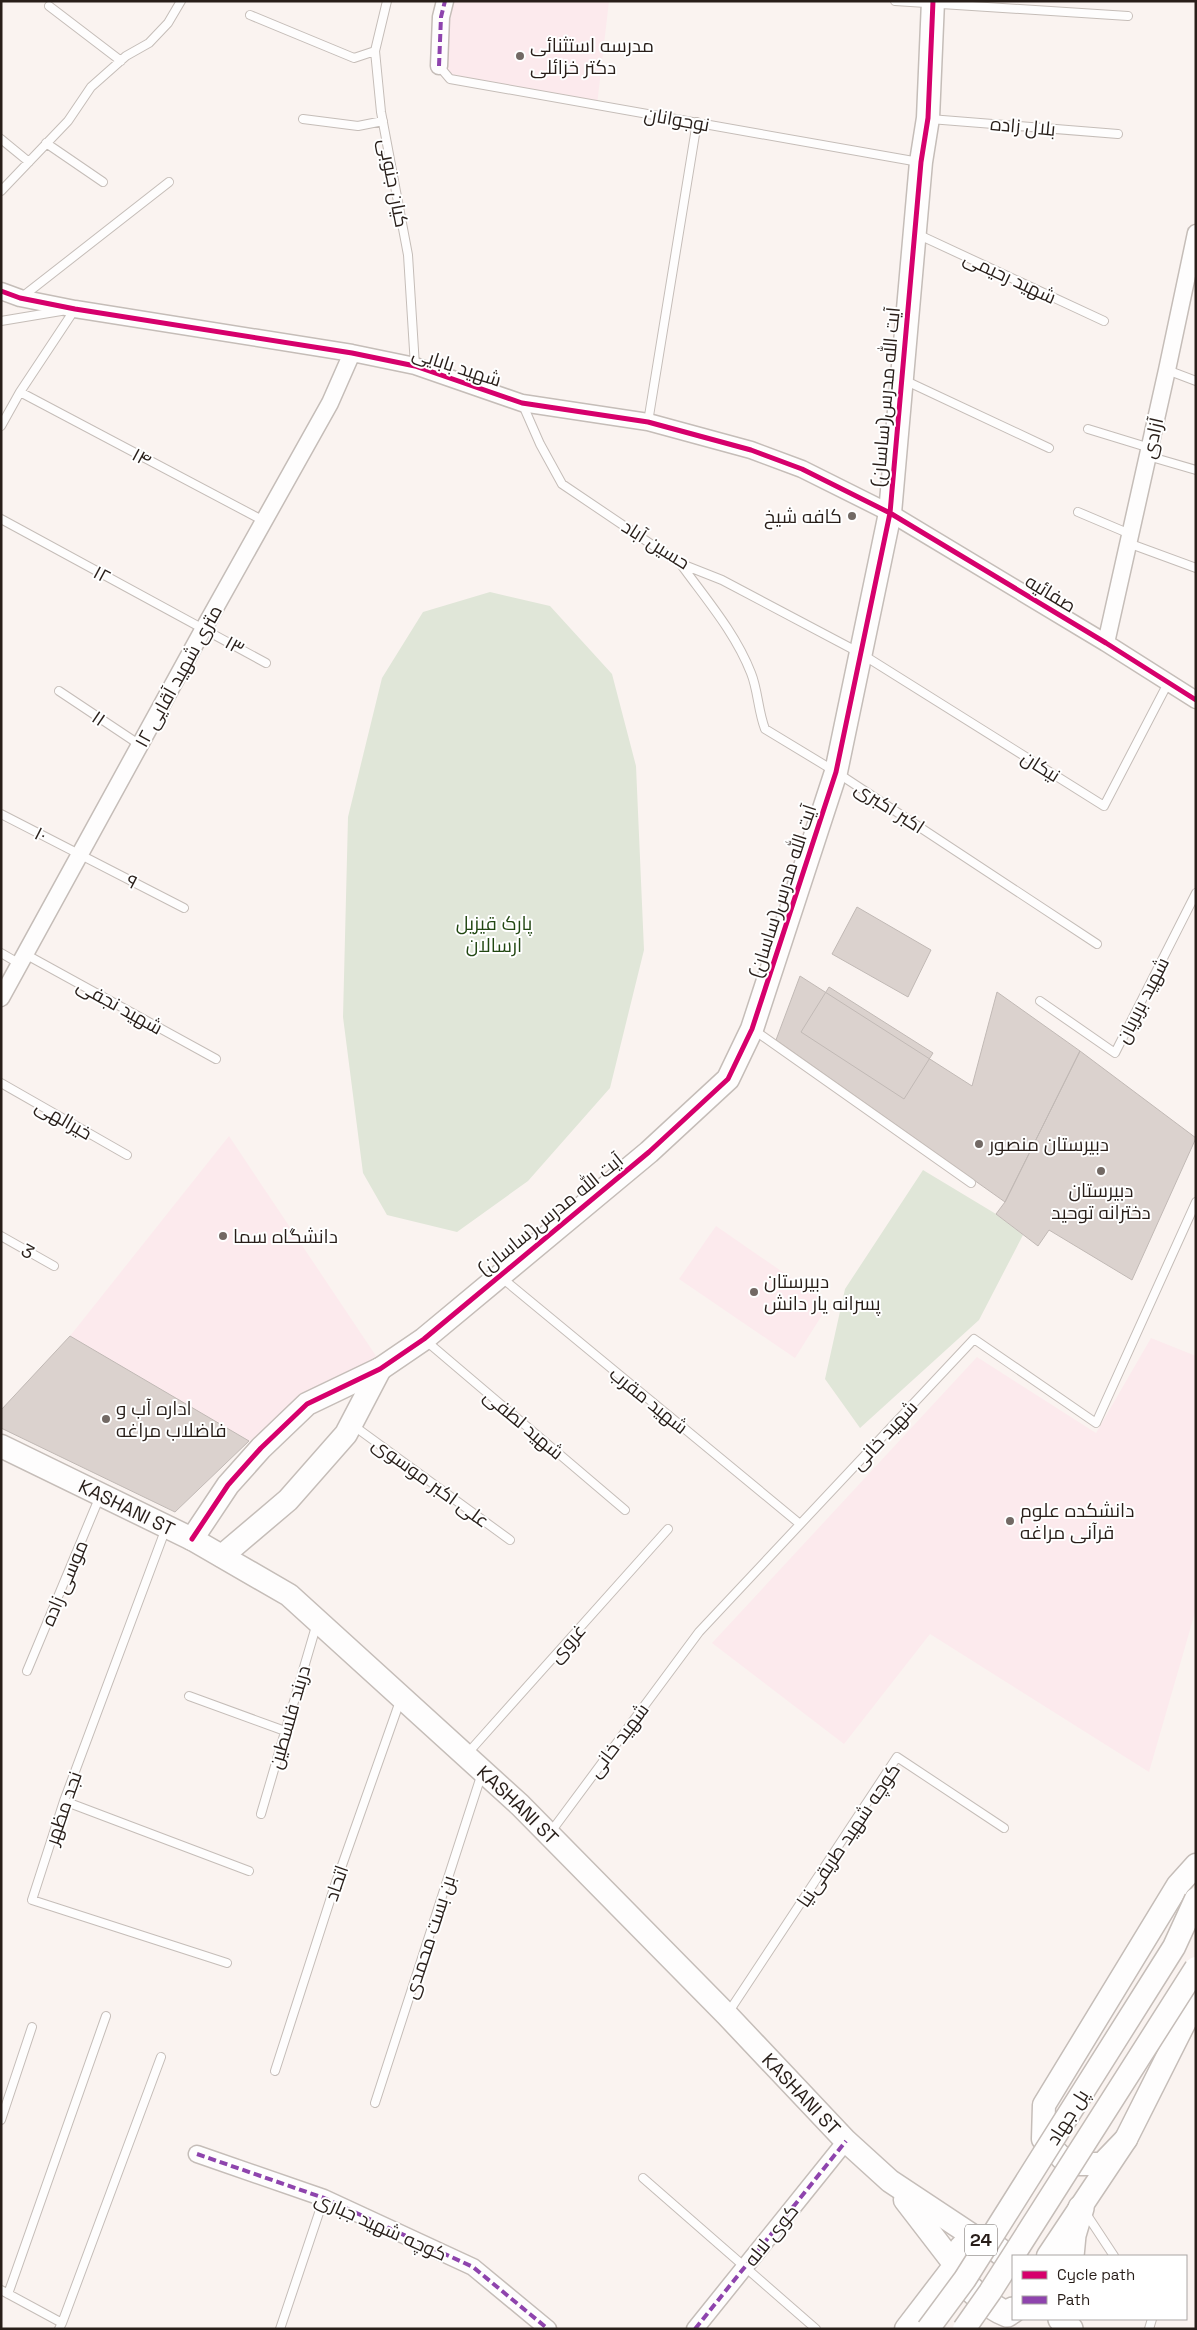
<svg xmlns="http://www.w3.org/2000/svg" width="1197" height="2330" font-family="'Space Grotesk',Cairo,sans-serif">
	<rect width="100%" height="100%" fill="#faf3f0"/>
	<!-- education -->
	<path fill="#fceaed" d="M445 1H609L597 105 450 79 439 46Z
		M229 1136 376 1356 249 1441 70 1336Z
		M716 1226 829 1304 795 1358 679 1279Z
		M1151 1338 1196 1356V1609L1149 1772 930 1634 844 1744 712 1643 977 1357 1096 1433Z"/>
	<!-- green -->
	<path fill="#e0e6d8" d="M490 592 550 606 612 674 636 766 644 950 610 1088 528 1181 457 1232 387 1215 363 1173 343 1017 348 817 382 678 423 612Z
		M923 1170 996 1214 1023 1235 979 1320 860 1428 825 1379 845 1289Z"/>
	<!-- building -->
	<path fill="#dbd2ce" stroke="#c1b9b5" d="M857 907 931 950 908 997 832 954Z
		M800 976 972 1086 997 992 1080 1051 1005 1202 776 1040Z
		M829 987 933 1053 904 1099 801 1032Z
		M1080 1051 1196 1138 1132 1280 1049 1230 1038 1246 996 1214 1005 1202Z
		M70 1336 249 1441 175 1512 1 1428V1410Z"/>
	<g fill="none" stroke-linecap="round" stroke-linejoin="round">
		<!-- lane casing -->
		<g stroke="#c5bdb8" stroke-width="10">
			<path id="lane" d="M387 1 375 51 381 112 408 255 415 366
				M895 1 1128 16
				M49 6 121 61
				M250 15 354 58 375 51
				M439 66 450 79 919 162
				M303 119 358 126 383 121
				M930 119 1118 134
				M1 139 29 162
				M46 143 103 182
				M1 191 68 121 91 87 126 56 149 43 168 23 181 1
				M917 234 1104 321
				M22 297 169 182
				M1 321 61 311
				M1167 370 1196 381
				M904 380 1049 448
				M20 392 264 521
				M522 403 540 444 562 484 679 563 722 580 860 653 1104 806 1168 683
				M648 422 697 122
				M1 426 20 392 75 309
				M1088 429 1150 448
				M1148 456 1196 470
				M1078 512 1130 534
				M1 519 266 663
				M1128 543 1196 568
				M680 563C705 598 735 632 751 673 758 690 758 711 765 729L836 772 1097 944
				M59 691 140 745
				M1 814 184 908
				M1 953 20 964
				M25 954 216 1059
				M1040 1001 1115 1053 1196 893
				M754 1030 971 1183
				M1 1083 127 1155
				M1 1236 54 1266
				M502 1278 800 1524
				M425 1340 625 1510
				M354 1426 510 1540
				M166 1528 64 1801 32 1900 227 1963
				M27 1671 100 1496
				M189 1696 285 1731
				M467 1754 668 1529
				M64 1801 249 1871
				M261 1814 317 1623
				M550 1833 699 1632 974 1339 1096 1423 1196 1202
				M728 2013 897 1757 1004 1828
				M275 2071 334 1888 400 1701
				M375 2103 482 1773
				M1 2120 32 2027
				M643 2178 816 2329
				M1085 2212 1114 2256
				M1 2290 62 2323 59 2329
				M8 2294 106 2016
				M62 2323 161 2057
				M280 2329 324 2198
				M1149 2329 1152 2319"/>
		</g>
		<!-- street casing -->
		<g stroke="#c5bdb8" stroke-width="19">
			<path id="street" d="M439 66 441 17 445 1
				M1 291 20 298 75 309 352 353 415 366 522 403 648 422 751 450 802 469 890 513 1106 643 1196 700
				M1106 643 1167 370 1196 233
				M1 998 204 628 330 403 352 353
				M197 2154 324 2198 473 2267 548 2329
				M695 2329 846 2141"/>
		</g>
		<!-- secondary casing -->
		<g stroke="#c5bdb8" stroke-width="25">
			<g id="secondary">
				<path id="s1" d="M1 1446 192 1539 289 1595 520 1805 727 2015 846 2141 890 2181 979 2240"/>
				<path d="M192 1539 228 1485 261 1448 307 1404 380 1369 424 1339 649 1152 728 1079 752 1029 836 772 890 513 921 162 928 118 933 1"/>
				<path d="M222 1556 288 1500 346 1434 380 1369"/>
				<path d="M1126 2139 1102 2164H1068L1043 2139 1044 2105 1178 1885 1196 1865"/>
				<path d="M905 2200 955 2265 906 2329"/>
				<path d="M1048 2256 1126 2139 1196 2000"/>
			</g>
		</g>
		<!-- primary casing -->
		<g stroke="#c5bdb8" stroke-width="28">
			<path id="primary" d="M1071 2256 1073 2235 1081 2208
				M1013 2263C1000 2251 979 2228 962 2248 959 2252 954 2259 955 2265 958 2283 991 2308 1007 2314L1013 2310
				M1061 2319 1070 2329"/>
		</g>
		<!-- lane -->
		<use href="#lane" stroke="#fefdfd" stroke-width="8"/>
		<!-- street -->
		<use href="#street" stroke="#fefdfd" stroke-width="16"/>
		<!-- secondary -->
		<use href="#secondary" stroke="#fefdfd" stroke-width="22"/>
		<!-- primary -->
		<use href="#primary" stroke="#fefdfd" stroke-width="25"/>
		<!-- secondary-bridge casing -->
		<g stroke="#c5bdb8" stroke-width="25" stroke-linecap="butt">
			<path id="secondary-bridge" d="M928 2329 965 2279 1174 1947 1196 1899
				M964 2329 990 2292 1196 1968"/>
		</g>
		<!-- secondary-bridge -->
		<use href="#secondary-bridge" stroke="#fefdfd" stroke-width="22"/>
		<!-- quiet -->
		<path stroke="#8e44ad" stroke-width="4" stroke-dasharray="8 4" stroke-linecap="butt" d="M439 66 441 17 445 1
			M197 2154 324 2198 473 2267 548 2329
			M695 2329 846 2141"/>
		<!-- cycleway casing -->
		<g stroke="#fff" stroke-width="8">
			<path id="cycleway" d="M1 291 20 298 75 309 352 353 415 366 522 403 648 422 751 450 802 469 890 513 1106 643 1196 700
				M192 1539 228 1485 261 1448 307 1404 380 1369 424 1339 649 1152 728 1079 752 1029 836 772 890 513 921 162 928 118 933 1"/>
		</g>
		<!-- cycleway -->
		<use href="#cycleway" stroke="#d6006c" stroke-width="5"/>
	</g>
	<!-- markers -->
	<g fill="#726964" stroke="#fff" stroke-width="2">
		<circle cx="520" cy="56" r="5"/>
		<circle cx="852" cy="516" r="5"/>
		<circle cx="979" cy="1144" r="5"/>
		<circle cx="1101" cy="1171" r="5"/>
		<circle cx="223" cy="1236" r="5"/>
		<circle cx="754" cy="1292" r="5"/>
		<circle cx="106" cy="1419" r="5"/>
		<circle cx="1010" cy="1521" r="5"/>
	</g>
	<g text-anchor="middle" stroke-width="4" stroke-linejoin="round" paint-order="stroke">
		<!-- shield labels -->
		<rect fill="#fff" stroke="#68625e" stroke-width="1" x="965" y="2224.5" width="32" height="31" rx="4"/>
		<g font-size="18" font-weight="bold" fill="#281e19">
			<text x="981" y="2246">24</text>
		</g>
		<!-- poi labels -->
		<g font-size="19" fill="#281e19" stroke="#fff" text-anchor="start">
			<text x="530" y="52">مدرسه استثنائی<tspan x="530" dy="22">دکتر خزائلی</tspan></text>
			<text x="842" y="523" text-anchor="end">کافه شیخ</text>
			<text x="989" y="1151">دبیرستان منصور</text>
			<text x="1101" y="1197" text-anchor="middle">دبیرستان<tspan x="1101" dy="22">دخترانه توحید</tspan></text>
			<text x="233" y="1243">دانشگاه سما</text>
			<text x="764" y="1288">دبیرستان<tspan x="764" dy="22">پسرانه یار دانش</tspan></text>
			<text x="116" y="1415">اداره آب و<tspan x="116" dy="22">فاضلاب مراغه</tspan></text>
			<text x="1020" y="1517">دانشکده علوم<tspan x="1020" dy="22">قرآنی مراغه</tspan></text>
		</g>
		<!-- street labels -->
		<g font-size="19" fill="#281e19" stroke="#fff">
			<text transform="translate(677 119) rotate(10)" y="7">نوجوانان</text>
			<text transform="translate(1023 126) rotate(5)" y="7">بلال زاده</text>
			<text transform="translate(394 183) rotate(79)" y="7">کیان جنوبی</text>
			<text transform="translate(1010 277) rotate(25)" y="7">شهید رحیمی</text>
			<text transform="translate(457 366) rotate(18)" y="7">شهید بابایی</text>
			<text transform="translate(885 397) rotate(-85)" y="7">آیت الله مدرس(ساسان)</text>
			<text transform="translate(1152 438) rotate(-77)" y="7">آزادی</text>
			<text transform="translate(142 457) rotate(28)" y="7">۱۴</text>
			<text transform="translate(656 544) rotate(32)" y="7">حسین آباد</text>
			<text transform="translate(102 574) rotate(28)" y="7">۱۲</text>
			<text transform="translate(1051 593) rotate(31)" y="7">صفائیه</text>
			<text transform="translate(235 645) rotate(29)" y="7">۱۳</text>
			<text transform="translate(178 676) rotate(-61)" y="7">۱۲ متری شهید آقایی</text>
			<text transform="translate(99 718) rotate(34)" y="7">۱۱</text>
			<text transform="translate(1041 766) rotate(32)" y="7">نیکان</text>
			<text transform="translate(890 807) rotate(33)" y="7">اکبر اکبری</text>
			<text transform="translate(41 834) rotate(27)" y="7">۱۰</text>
			<text transform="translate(132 881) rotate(27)" y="7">۹</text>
			<text transform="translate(782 891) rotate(-72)" y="7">آیت الله مدرس(ساسان)</text>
			<text transform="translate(1142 1000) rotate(-63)" y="7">شهید بربریان</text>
			<text transform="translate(120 1006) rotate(29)" y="7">شهید نجفی</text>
			<text transform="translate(64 1119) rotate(30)" y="7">خیرالهی</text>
			<text transform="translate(550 1214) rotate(-39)" y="7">آیت الله مدرس(ساسان)</text>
			<text transform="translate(28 1251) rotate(29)" y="7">3</text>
			<text transform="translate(649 1400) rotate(39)" y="7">شهید مقرب</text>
			<text transform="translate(524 1424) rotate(40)" y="7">شهید لطفی</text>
			<text transform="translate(884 1435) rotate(-47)" y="7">شهید خانی</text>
			<text transform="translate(431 1482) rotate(36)" y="7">علی اکبر موسوی</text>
			<text dy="7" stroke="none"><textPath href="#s1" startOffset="140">KASHANI ST</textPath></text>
			<text transform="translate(64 1583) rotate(-67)" y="7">موسی زاده</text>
			<text transform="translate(567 1643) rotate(-48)" y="7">غروی</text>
			<text transform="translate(289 1717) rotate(-74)" y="7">دربند فلسطین</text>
			<text transform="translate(618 1740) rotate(-53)" y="7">شهید خانی</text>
			<text dy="7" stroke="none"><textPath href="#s1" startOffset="635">KASHANI ST</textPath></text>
			<text transform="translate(63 1808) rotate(-71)" y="7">نجد مظهر</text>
			<text transform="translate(848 1835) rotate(-56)" y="7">کوچه شهید طریقی‌نیا</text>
			<text transform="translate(336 1883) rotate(-71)" y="7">اتحاد</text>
			<text transform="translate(429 1937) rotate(-72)" y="7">بن بست محمدی</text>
			<text dy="7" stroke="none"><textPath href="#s1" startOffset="1040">KASHANI ST</textPath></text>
			<text transform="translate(1067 2117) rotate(-58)" y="7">پل جهاد</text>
			<text transform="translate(381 2226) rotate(24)" y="7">کوچه شهید جباری</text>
			<text transform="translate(771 2235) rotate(-51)" y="7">کوی لاله</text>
		</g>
		<!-- park labels -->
		<g font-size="19" fill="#224712" stroke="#fff">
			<text x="494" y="930">پارک قیزیل<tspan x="494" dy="22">ارسالان</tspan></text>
		</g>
	</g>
	<!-- border -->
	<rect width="1197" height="2330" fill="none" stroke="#281e19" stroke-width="5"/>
	<!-- legend -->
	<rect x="1012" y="2255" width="175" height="65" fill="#ffffff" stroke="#a9a5a3"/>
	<rect x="1022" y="2271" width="25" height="8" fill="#d6006c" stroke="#a9a5a3"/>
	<text x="1057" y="2280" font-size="15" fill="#281e19">Cycle path</text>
	<rect x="1022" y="2296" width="25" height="8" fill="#8e44ad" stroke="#a9a5a3"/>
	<text x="1057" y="2305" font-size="15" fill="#281e19">Path</text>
</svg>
